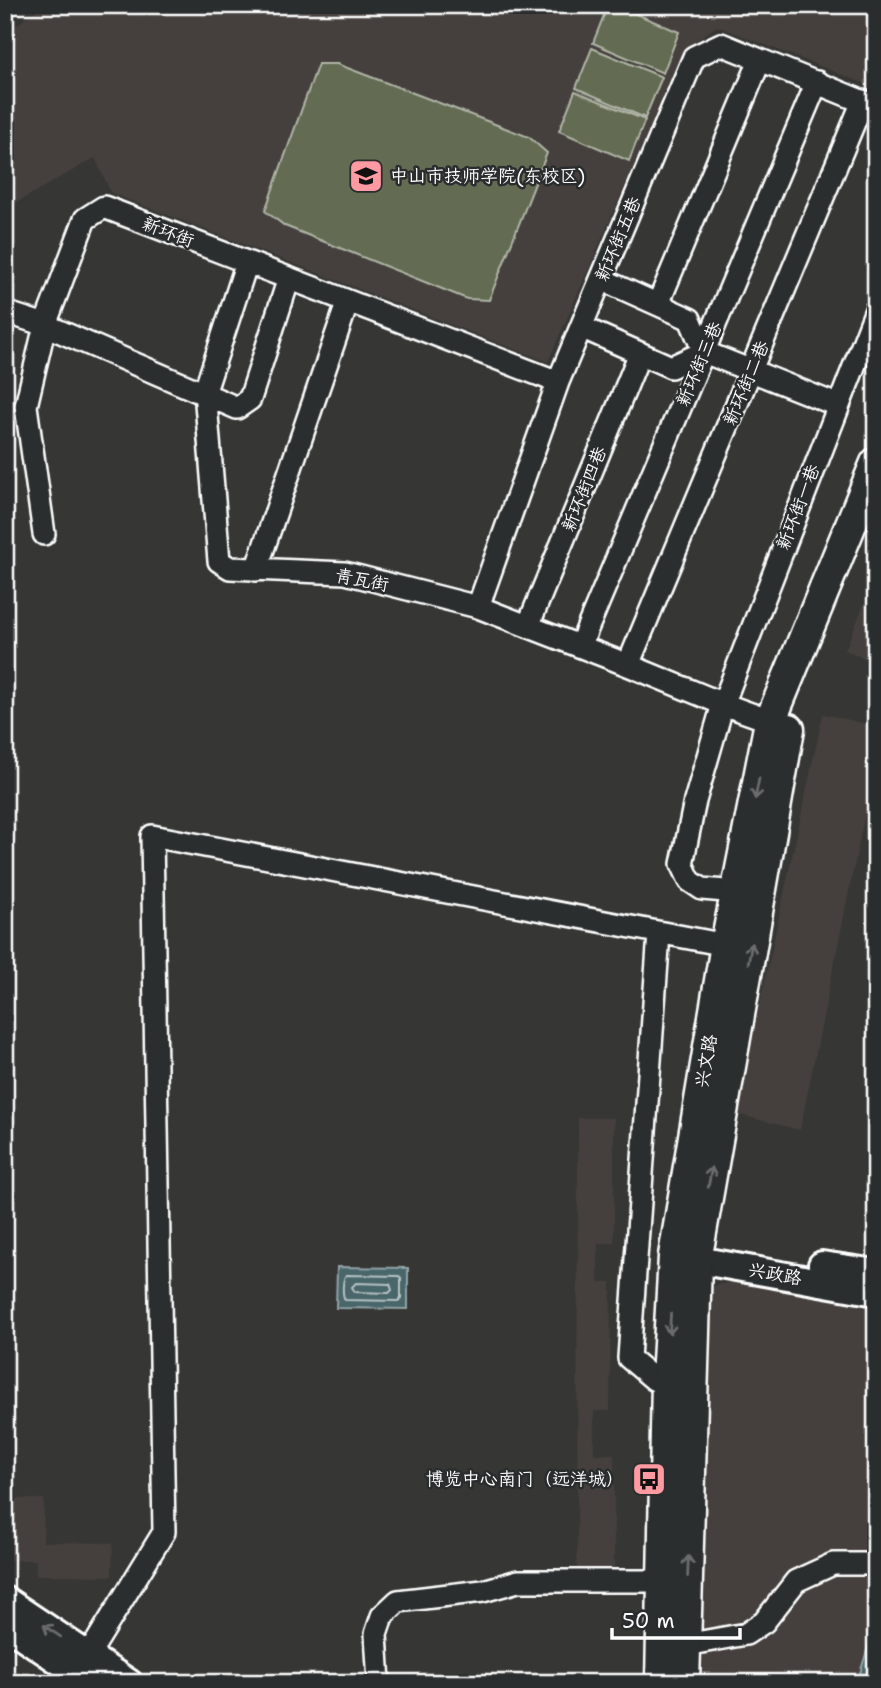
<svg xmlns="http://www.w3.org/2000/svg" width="881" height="1688" font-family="'Shantell Sans','LXGW WenKai TC',sans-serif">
	<rect width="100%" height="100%" fill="#363634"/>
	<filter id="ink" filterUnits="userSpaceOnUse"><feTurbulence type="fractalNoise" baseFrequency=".0143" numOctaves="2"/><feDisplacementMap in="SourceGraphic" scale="14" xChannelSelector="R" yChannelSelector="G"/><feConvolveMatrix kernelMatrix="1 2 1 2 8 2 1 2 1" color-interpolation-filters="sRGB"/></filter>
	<g filter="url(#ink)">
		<!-- built -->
		<path fill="#45403c" d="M44 5H876V88L717 26 685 48 548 362 111 193 95 158 5 209V33Z
			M876 576V663L845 650Z
			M823 714 876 726V760L800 1130 736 1114Z
			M578 1118H614V1243H598V1282H611L610 1411H594V1454H614V1570H577Z
			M739 1282 876 1309V1683H701L699 1384 704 1299 715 1285Z
			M5 1499H44L43 1542 113 1543 112 1576 36 1575V1560H5Z"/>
		<!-- green -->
		<path fill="#636c52" stroke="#b1b6a8" stroke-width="2" d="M608 5H615L679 32 663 73 593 43Z
			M592 48 662 77 645 118 576 88Z
			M318 64H337L529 137 547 153 489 300 467 299 285 226 265 211Z
			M575 91 645 120 629 161 559 131Z"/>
		<!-- water -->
		<path fill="#48666a" stroke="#91a3a6" stroke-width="2" d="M337 1267 408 1268V1309L336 1308Z
			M876 1621V1683H857Z"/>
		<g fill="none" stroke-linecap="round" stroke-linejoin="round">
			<!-- shore -->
			<path stroke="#b6c2c3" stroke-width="2" d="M346 1275 399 1276 401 1278V1299L398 1301 345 1300C342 1295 342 1280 346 1275Z
				M356 1283 390 1284 392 1290 389 1293 355 1292 352 1287Z"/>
			<!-- minor casing -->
			<g stroke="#fff" stroke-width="26">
				<path id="minor" d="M247 262 205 391 219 561 230 568 345 573 478 607 628 665 723 704 784 726
					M601 279 690 319 704 352 837 405
					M658 304 760 60
					M5 312 45 325 237 408 250 399 289 278
					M581 327 671 367 704 352
					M44 534 26 406 45 325 85 219 104 207 558 382
					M256 570 348 301
					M478 607 558 382 694 57 721 44 876 107
					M528 626 640 353
					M580 646 817 82
					M628 665 863 101
					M737 892 702 889 690 881 682 864 695 801 723 704 876 310
					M659 933 629 1358 655 1380H667
					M685 1645 746 1634 764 1622 796 1581 833 1564H876
					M81 1667 164 1532 152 836 726 945
					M379 1683 376 1634 382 1616 398 1601 483 1591 518 1581H663"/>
			</g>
			<!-- tertiary casing -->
			<g stroke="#fff" stroke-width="32">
				<path id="tertiary" d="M675 1256 876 1292
					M822 1265 876 1273
					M5 1600 129 1683
					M5 1624 92 1683"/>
			</g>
			<!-- secondary casing -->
			<g stroke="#fff" stroke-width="35">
				<path id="secondary" d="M661 1683 667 1380 674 1256 726 945 770 722 876 463
					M684 1683 696 1261 789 729"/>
			</g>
			<!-- minor -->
			<use href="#minor" stroke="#2a2d2e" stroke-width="21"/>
			<!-- tertiary -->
			<use href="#tertiary" stroke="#2a2d2e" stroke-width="26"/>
			<!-- secondary -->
			<use href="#secondary" stroke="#2a2d2e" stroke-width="30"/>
		</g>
		<!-- one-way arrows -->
		<defs><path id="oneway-shaft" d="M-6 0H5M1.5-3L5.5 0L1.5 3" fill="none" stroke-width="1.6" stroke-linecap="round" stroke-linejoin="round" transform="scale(1.75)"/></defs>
		<g stroke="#6a6c6d">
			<use href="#oneway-shaft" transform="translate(757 789) rotate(101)"/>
			<use href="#oneway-shaft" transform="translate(750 953) rotate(-80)"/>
			<use href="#oneway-shaft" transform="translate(710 1177) rotate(-80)"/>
			<use href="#oneway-shaft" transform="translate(670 1324) rotate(93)"/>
			<use href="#oneway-shaft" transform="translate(688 1566) rotate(-88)"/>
			<use href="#oneway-shaft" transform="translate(52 1631) rotate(-146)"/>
		</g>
	</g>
	<!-- icons -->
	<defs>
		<g id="university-square" transform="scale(1.75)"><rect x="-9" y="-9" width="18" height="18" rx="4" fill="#ff9aa2" stroke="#2a2d2e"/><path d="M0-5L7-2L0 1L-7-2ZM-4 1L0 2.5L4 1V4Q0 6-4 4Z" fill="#111"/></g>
		<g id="bus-square" transform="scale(1.75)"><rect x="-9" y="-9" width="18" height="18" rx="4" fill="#ff9aa2" stroke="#2a2d2e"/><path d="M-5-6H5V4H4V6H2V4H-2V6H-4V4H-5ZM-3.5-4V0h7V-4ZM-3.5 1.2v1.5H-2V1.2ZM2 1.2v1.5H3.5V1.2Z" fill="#111"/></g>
	</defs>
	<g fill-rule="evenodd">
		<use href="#university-square" x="366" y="176"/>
		<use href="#bus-square" x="649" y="1479"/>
	</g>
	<g text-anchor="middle" stroke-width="5" stroke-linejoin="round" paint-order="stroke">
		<!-- poi labels -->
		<g font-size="18" fill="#fff" stroke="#2a2d2e" text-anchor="start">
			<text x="390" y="182">中山市技师学院(东校区)</text>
			<text x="624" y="1485" text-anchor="end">博览中心南门（远洋城）</text>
		</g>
		<!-- street labels -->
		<g font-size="18" fill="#fff" stroke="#2a2d2e">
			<text transform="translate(168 232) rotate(21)" y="6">新环街</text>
			<text transform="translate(618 239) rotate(-67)" y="6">新环街五巷</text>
			<text transform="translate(699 364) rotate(-67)" y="6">新环街三巷</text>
			<text transform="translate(746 383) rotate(-67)" y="6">新环街二巷</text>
			<text transform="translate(584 489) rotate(-68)" y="6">新环街四巷</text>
			<text transform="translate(798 507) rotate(-69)" y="6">新环街一巷</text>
			<text transform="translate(362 580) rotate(11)" y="6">青瓦街</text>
			<text transform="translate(706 1061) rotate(-80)" y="6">兴文路</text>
			<text transform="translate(775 1274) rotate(10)" y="6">兴政路</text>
		</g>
	</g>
	<!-- margin -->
	<rect width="881" height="1688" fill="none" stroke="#2a2d2e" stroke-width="28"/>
	<rect x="14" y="14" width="853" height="1660" fill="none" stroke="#fff" stroke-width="2.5" filter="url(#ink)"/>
	<!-- scale -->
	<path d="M612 1628v10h128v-10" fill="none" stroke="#ffffff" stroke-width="3.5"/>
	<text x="622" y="1628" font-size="21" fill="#ffffff" stroke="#2a2d2e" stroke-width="5" paint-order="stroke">50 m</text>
</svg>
